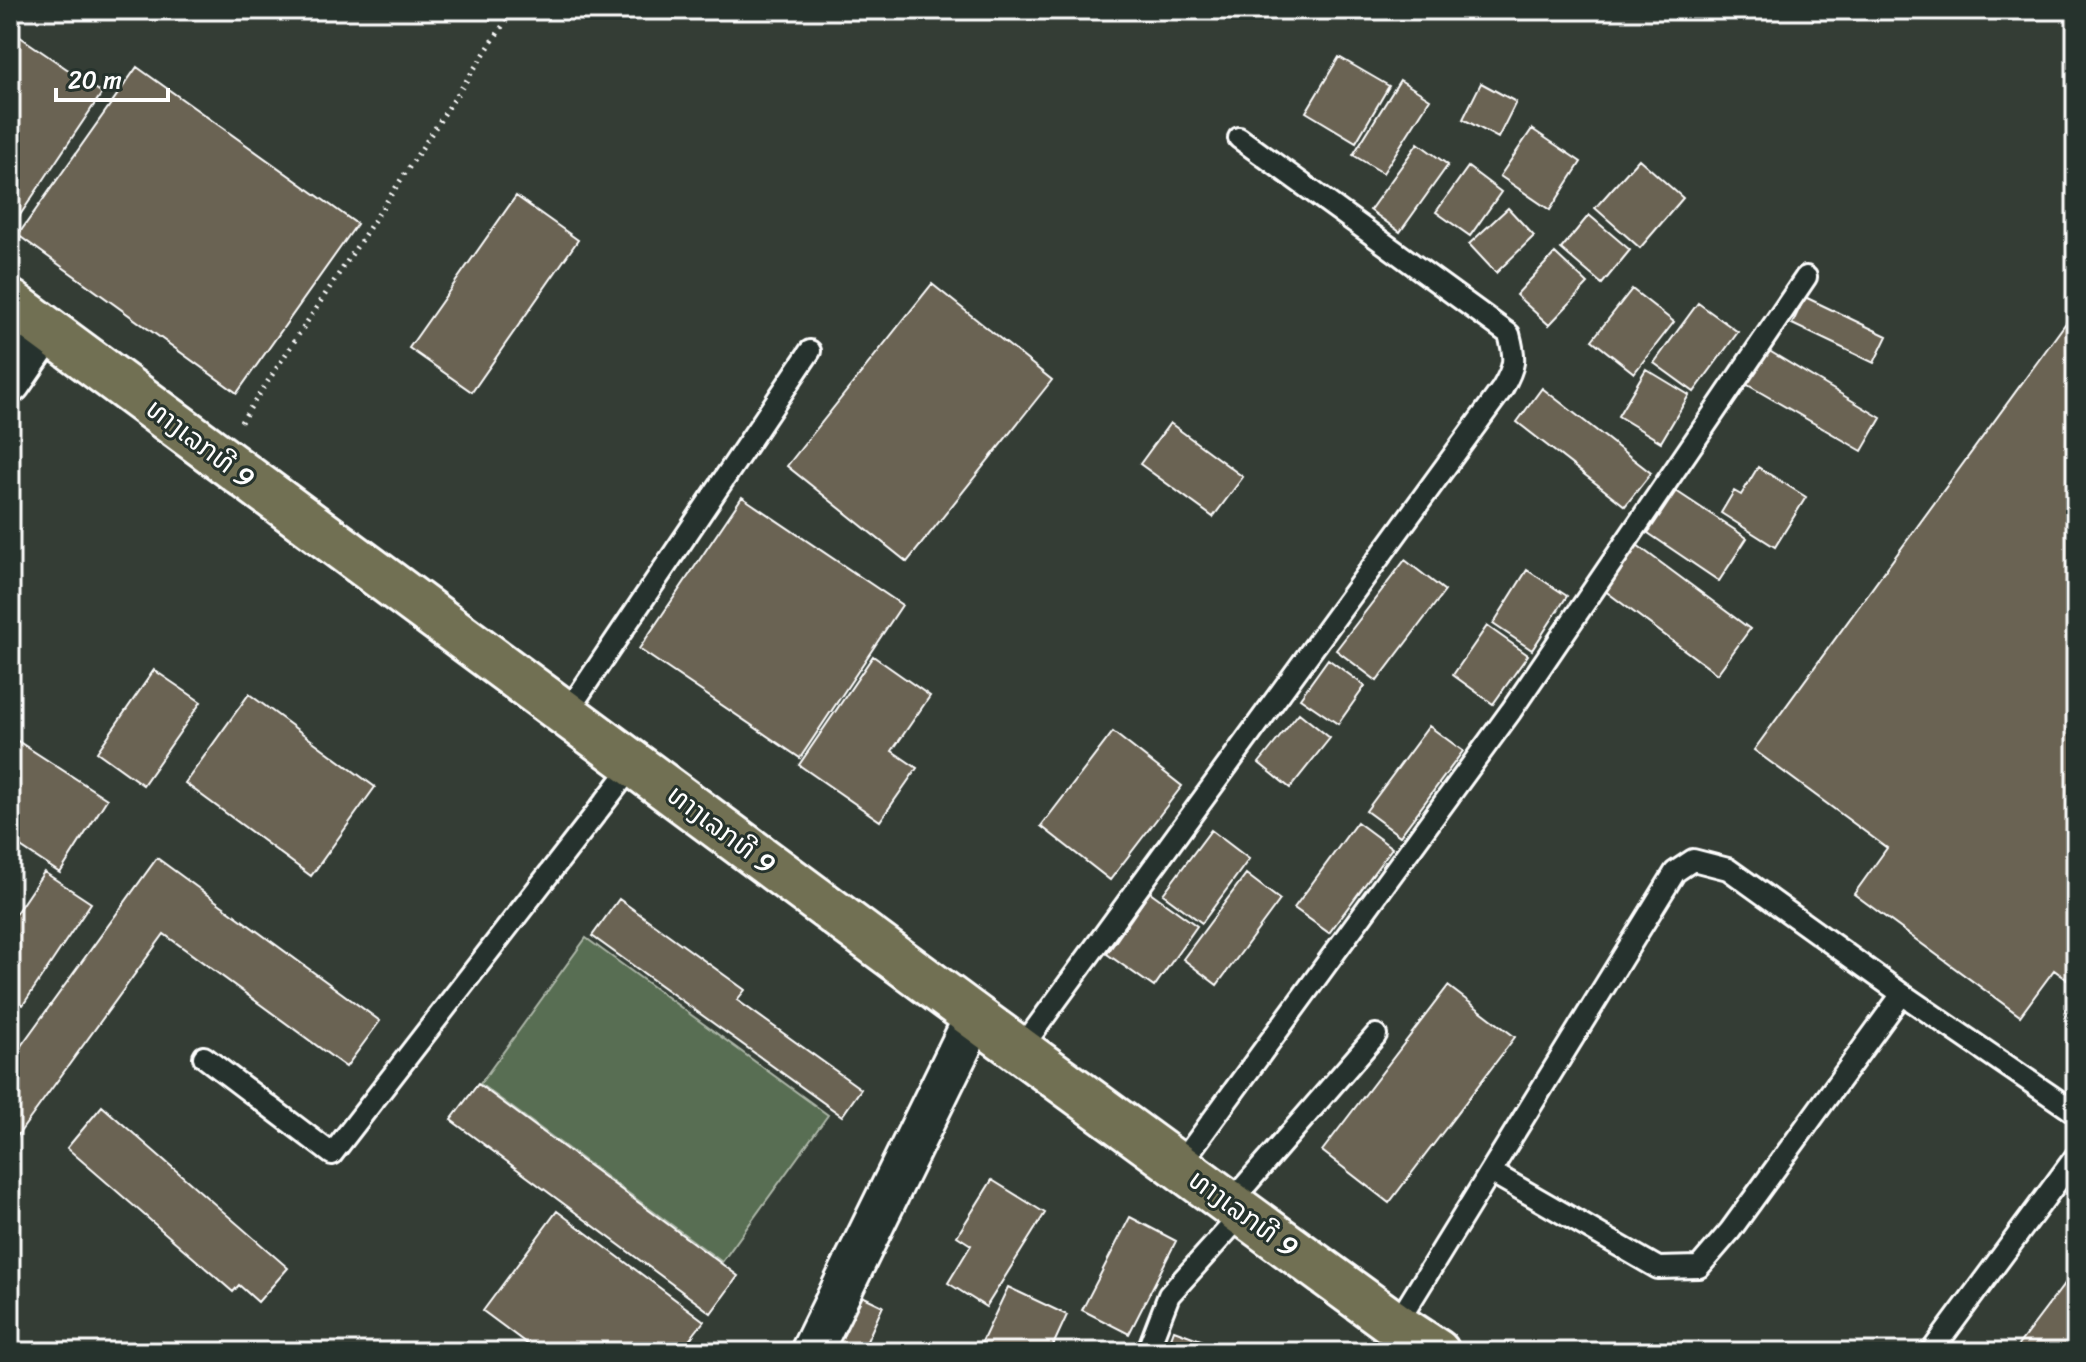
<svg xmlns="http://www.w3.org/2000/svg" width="2086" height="1362" font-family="Sriracha,'Noto Sans Lao',sans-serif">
	<rect width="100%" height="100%" fill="#343d35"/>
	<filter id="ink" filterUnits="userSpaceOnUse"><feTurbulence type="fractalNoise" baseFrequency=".0125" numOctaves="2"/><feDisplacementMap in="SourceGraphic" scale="16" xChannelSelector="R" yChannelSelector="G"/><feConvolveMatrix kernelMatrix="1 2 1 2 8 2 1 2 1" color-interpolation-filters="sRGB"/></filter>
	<g filter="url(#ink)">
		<!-- green -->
		<path fill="#586e52" stroke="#acb6a8" stroke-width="2" d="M586 938 828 1115 722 1262 480 1084Z"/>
		<!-- building -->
		<path fill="#6a6353" stroke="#fff" stroke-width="2" d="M10 30 102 93 12 227 10 225Z
			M1339 57 1389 86 1356 142 1306 112Z
			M137 67 357 224 237 393 18 235Z
			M1400 80 1430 99 1383 173 1353 155Z
			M1481 83 1516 102 1498 138 1463 119Z
			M1532 129 1581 162 1550 210 1500 176Z
			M1418 143 1448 165 1400 232 1370 210Z
			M1639 159 1683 198 1640 248 1595 208Z
			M1468 167 1501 192 1470 236 1436 212Z
			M516 196 578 240 472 392 409 348Z
			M1508 208 1534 236 1496 273 1469 244Z
			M1589 215 1630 250 1602 284 1561 249Z
			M1555 253 1588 284 1549 325 1516 295Z
			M932 284 1052 380 907 562 787 466Z
			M1632 289 1674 322 1634 373 1592 340Z
			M1805 297 1887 336 1874 363 1792 324Z
			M1698 303 1738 332 1694 392 1654 363Z
			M2076 309V986L2054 970 2020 1016 1854 894 1887 848 1754 750Z
			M1766 349 1881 418 1862 451 1746 384Z
			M1646 369 1689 395 1661 442 1618 416Z
			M1542 388 1651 473 1625 506 1517 422Z
			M1170 423 1243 477 1213 517 1140 464Z
			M1758 467 1806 497 1775 547 1721 513 1734 491 1741 495Z
			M1676 491 1747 538 1719 581 1648 533Z
			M742 497 902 605 800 758 639 649Z
			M1637 545 1750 629 1717 674 1604 590Z
			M1405 560 1445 591 1377 681 1336 650Z
			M1527 570 1567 596 1532 650 1493 624Z
			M1487 626 1528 655 1493 704 1453 675Z
			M873 656 930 696 892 751 917 768 880 821 799 765Z
			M1328 659 1365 686 1338 724 1300 698Z
			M154 670 201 702 143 785 97 752Z
			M249 694 375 787 311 876 185 783Z
			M1299 713 1330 738 1290 788 1259 763Z
			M1429 726 1463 751 1400 836 1366 811Z
			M1113 732 1182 786 1110 880 1041 826Z
			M10 736 107 799 60 873 10 840Z
			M1357 822 1392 848 1329 933 1294 908Z
			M1211 830 1249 859 1202 923 1163 894Z
			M157 858 380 1021 346 1067 164 934 10 1146V1061Z
			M44 872 91 903 23 1005 10 997V922Z
			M1246 874 1280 900 1217 985 1183 959Z
			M1150 892 1197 926 1154 987 1107 954Z
			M619 899 745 990 737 1000 861 1089 842 1116 592 936Z
			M1448 986 1515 1037 1389 1203 1322 1151Z
			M478 1084 738 1276 711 1313 451 1120Z
			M102 1106 288 1268 258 1302 239 1285 233 1292 67 1148Z
			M992 1180 1045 1213 986 1307 948 1283 971 1245 957 1236Z
			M557 1211 704 1321 680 1352H538L483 1311Z
			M1130 1217 1176 1241 1129 1334 1082 1310Z
			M2076 1269V1352H2013Z
			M1008 1287 1067 1315 1050 1352H993L980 1346Z
			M860 1295 883 1306 862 1352H834Z
			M1174 1330 1233 1352H1166Z"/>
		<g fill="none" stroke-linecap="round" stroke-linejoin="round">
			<!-- lane casing -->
			<g stroke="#fff" stroke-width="26">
				<path id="lane" d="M566 714 810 351
					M1020 1050 1502 389C1515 366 1516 360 1509 334L1239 138
					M204 1057 332 1154 634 764
					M1179 1166 1511 711 1806 277
					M1491 1172 1658 1268 1699 1267 1730 1231 1902 994
					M1230 1203 1376 1035
					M1396 1325 1675 872 1693 860 1728 869 1902 994 2076 1113
					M1147 1352 1169 1295 1243 1213
					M1931 1352 2076 1156"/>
			</g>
			<!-- street casing -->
			<g stroke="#fff" stroke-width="46">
				<path id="street" d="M10 383 47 329
					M811 1352 975 1017"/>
			</g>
			<!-- primary casing -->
			<g stroke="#fff" stroke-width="50">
				<path id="primary" d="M10 302 975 1017 1396 1325 1437 1352"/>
			</g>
			<!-- path -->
			<path stroke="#fff" stroke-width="5" stroke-dasharray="2 6" stroke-linecap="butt" d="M241 422 513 10"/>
			<!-- lane -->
			<use href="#lane" stroke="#26332d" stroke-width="20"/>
			<!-- street -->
			<use href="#street" stroke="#26332d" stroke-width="40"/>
			<!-- primary -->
			<use href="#primary" stroke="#716f52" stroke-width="44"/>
		</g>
	</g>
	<g text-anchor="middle" stroke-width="6" stroke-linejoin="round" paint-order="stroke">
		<!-- street labels -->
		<g font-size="28" fill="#fff" stroke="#26332d">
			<text transform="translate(201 443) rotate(37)" y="10">ທາງເລກທີ 9</text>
			<text transform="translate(722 829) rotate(37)" y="10">ທາງເລກທີ 9</text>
			<text transform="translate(1244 1213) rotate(36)" y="10">ທາງເລກທີ 9</text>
		</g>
	</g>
	<!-- margin -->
	<rect width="2086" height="1362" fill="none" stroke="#26332d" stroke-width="40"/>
	<rect x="20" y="20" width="2046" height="1322" fill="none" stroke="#fff" stroke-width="3" filter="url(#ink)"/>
	<!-- scale -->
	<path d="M56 88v12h112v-12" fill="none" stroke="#ffffff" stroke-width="4"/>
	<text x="68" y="88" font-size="24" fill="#ffffff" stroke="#26332d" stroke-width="6" paint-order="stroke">20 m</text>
</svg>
